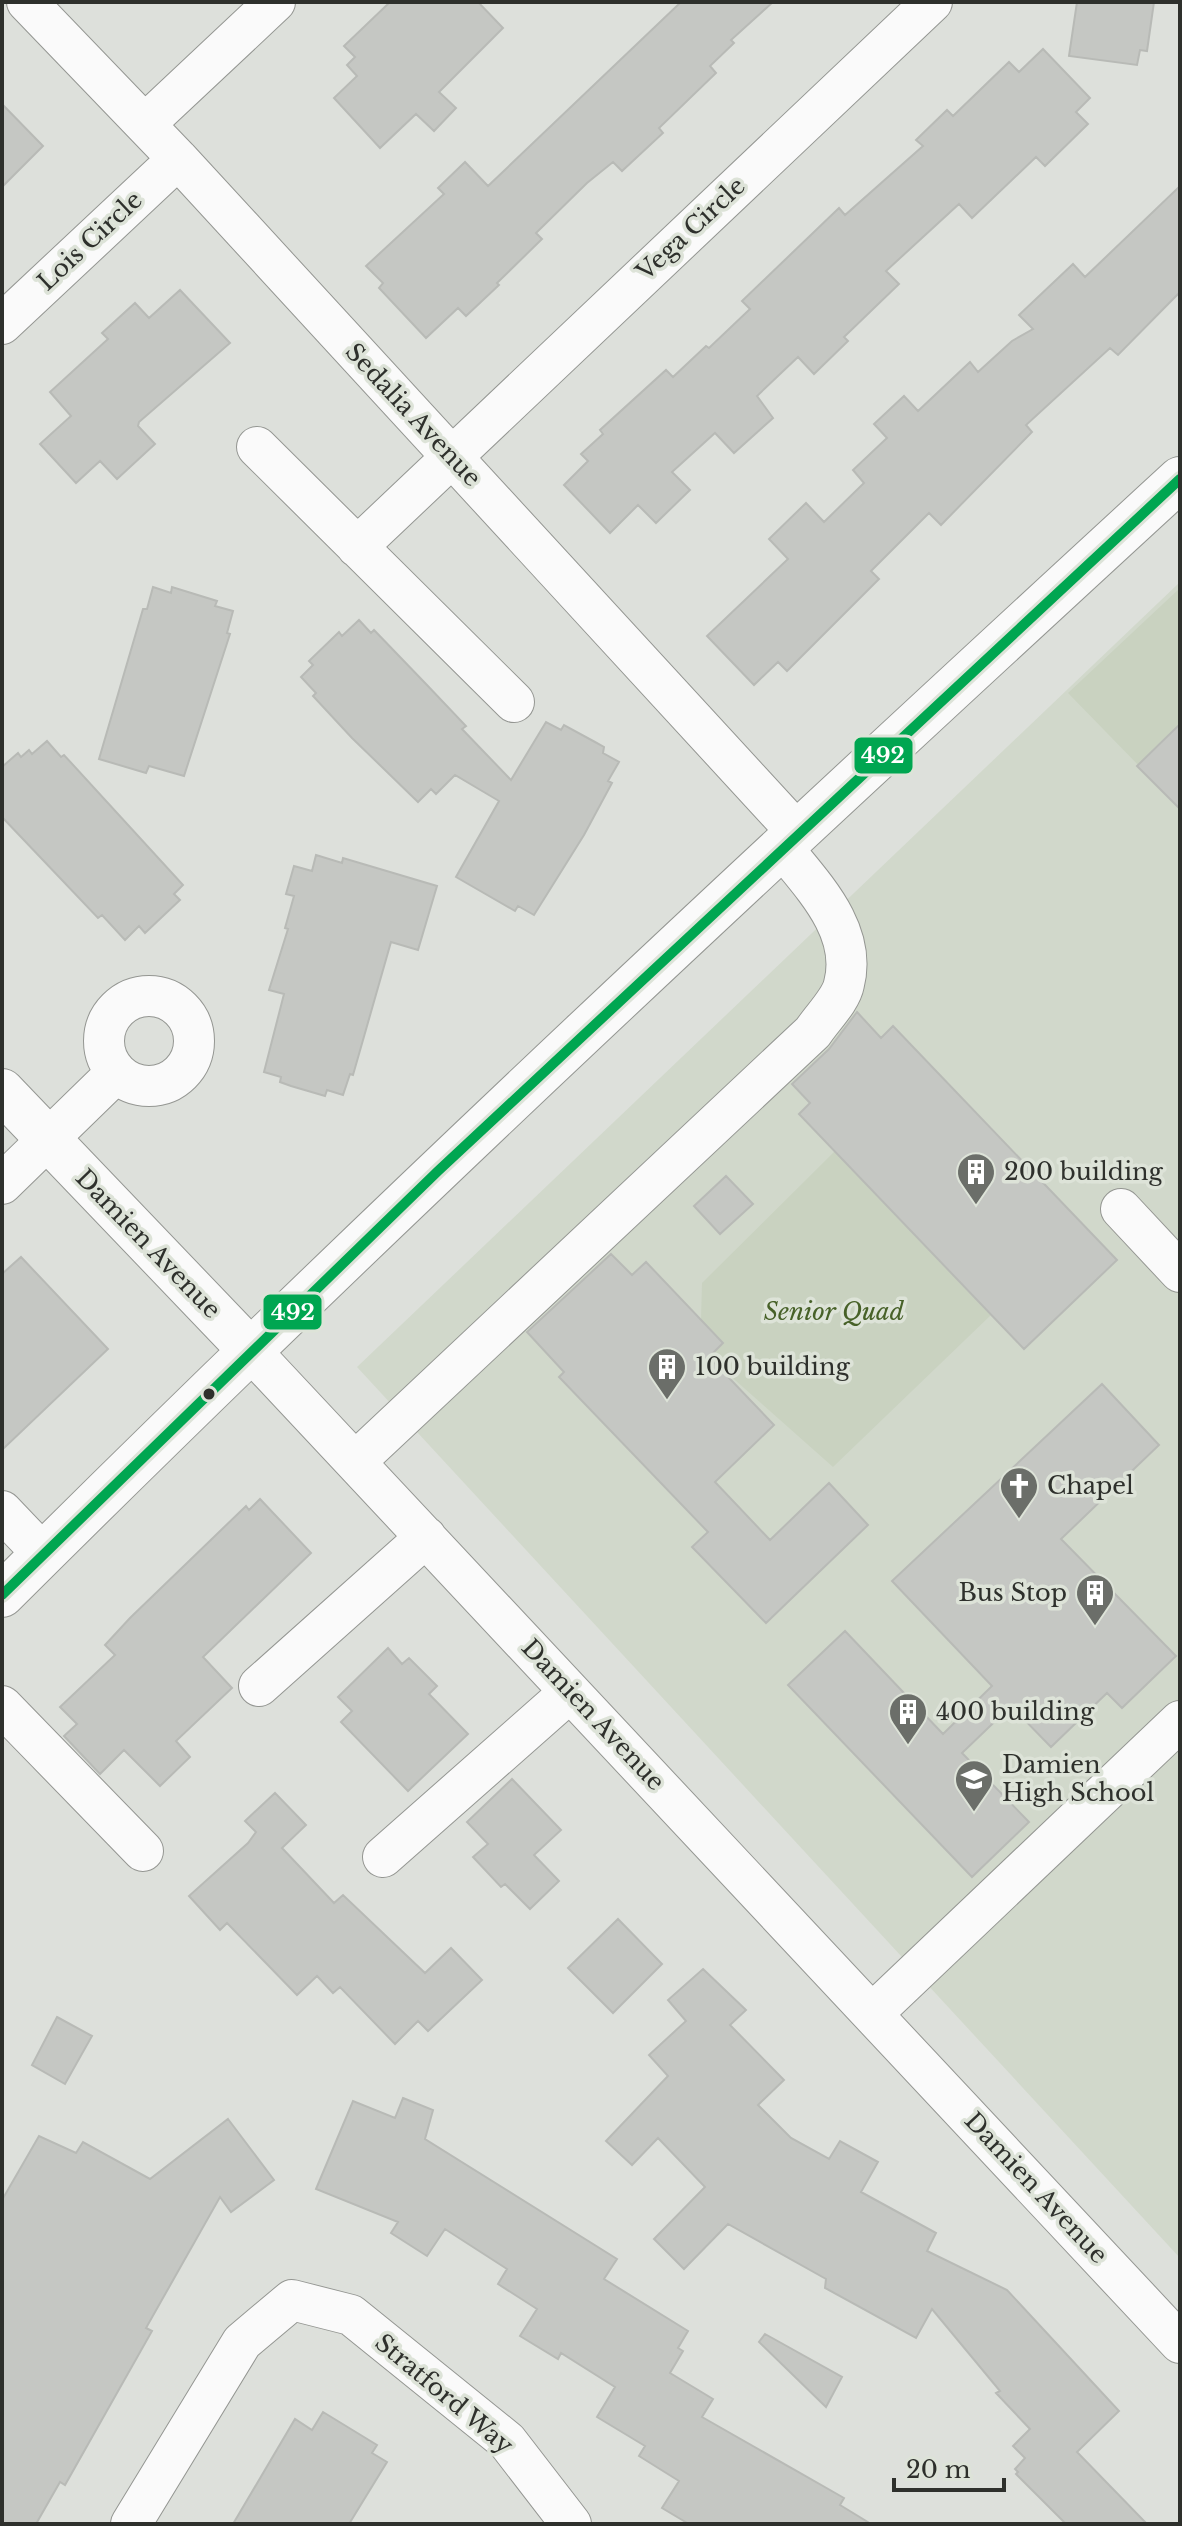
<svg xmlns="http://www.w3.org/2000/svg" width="1182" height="2526" font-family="'Libre Baskerville',serif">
	<rect width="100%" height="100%" fill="#dde0db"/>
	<!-- built -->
	<path fill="#d1d8cb" d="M1180 582V2258L357 1367Z"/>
	<!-- green -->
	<path fill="#c9d2c0" d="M1180 588V808L1068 693Z
		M835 1151 991 1315 833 1467 709 1357 723 1343 701 1320 702 1283Z"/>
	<!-- building -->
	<path fill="#c5c7c3" stroke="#b8bab6" stroke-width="2" d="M390 2H478L503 28 439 92 456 108 434 131 416 114 380 148 334 98 357 76 347 65 355 57 344 46Z
		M681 2H773L731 40 734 43 710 66 716 73 659 128 663 133 622 171 613 162 587 183 536 233 542 239 497 283 499 285 466 316 458 308 426 338 379 288 383 283 366 266 444 194 438 188 465 162 488 186Z
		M1077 2H1154L1147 51 1140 50 1137 65 1069 56Z
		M1043 49 1090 98 1076 112 1088 124 1045 166 1036 157 972 218 959 204 886 271 899 284 844 337 848 341 814 374 798 357 757 396 773 418 734 453 715 433 672 472 690 490 656 523 638 505 610 533 564 485 588 461 581 454 603 434 600 430 666 370 673 377 706 346 709 348 750 309 742 301 839 208 845 215 923 146 916 140 947 110 953 116 1009 62 1019 72Z
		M2 104 43 146 2 187Z
		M1180 186V292L1118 355 1110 348 1026 425 1032 432 941 525 929 513 871 571 879 579 787 671 778 662 754 685 707 636 788 559 769 539 806 503 824 522 864 483 853 470 887 438 874 424 904 396 918 411 970 362 978 372 1012 341 1033 329 1019 315 1073 264 1085 277Z
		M180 290 230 343 139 422 138 426 155 444 117 479 100 461 76 483 40 444 71 416 50 392 108 339 102 333 135 303 149 318Z
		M153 587 171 593 172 587 217 601 215 606 233 611 227 633 230 634 184 776 149 766 146 773 99 759 143 609H147Z
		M359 620 371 633 374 630 426 684 466 726 462 729 511 780 546 722 561 730 564 725 595 742 604 747 603 753 619 762 608 781 612 783 584 835 534 915 518 906 515 911 456 877 499 801 455 775 436 794 431 789 418 802 352 738 313 696 316 693 301 677 313 665 309 661 339 632 342 636Z
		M1180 724V809L1137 766Z
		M47 741 61 757 64 755 183 885 174 894 180 900 145 933 139 926 125 940 102 915 98 918 2 817V767L18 753 21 757 29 750 32 754Z
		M316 855 342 863 343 858 437 886 418 950 391 942 353 1075 350 1074 343 1095 327 1090 325 1096 291 1086 280 1082 281 1077 264 1072 284 994 269 990 288 929 285 928 294 896 286 894 294 866 312 871Z
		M857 1012 881 1038 893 1026 1117 1260 1024 1349 799 1114 810 1103 792 1084 829 1049Z
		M726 1176 753 1204 720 1234 694 1206Z
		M611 1254 632 1275 646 1262 723 1343 709 1357 774 1425 715 1482 770 1540 829 1483 868 1525 766 1623 692 1547 708 1532 559 1377 564 1372 527 1332Z
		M21 1257 108 1349 2 1450V1274Z
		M1102 1384 1159 1445 1061 1539 1176 1656 1122 1708 1107 1693 1051 1747 1011 1706 962 1753 1029 1822 972 1877 788 1685 845 1631 943 1734 992 1686 892 1581Z
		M260 1499 311 1553 203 1657 232 1688 176 1741 190 1757 160 1786 124 1750 100 1774 64 1736 77 1724 60 1707 115 1655 105 1645 130 1618 246 1506 249 1510Z
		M388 1648 402 1664 409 1658 437 1686 429 1694 468 1734 408 1791 341 1722 352 1711 338 1697Z
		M512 1779 561 1830 534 1855 559 1881 530 1909 505 1884 501 1887 473 1857 488 1844 467 1822Z
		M275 1793 306 1825 282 1848 334 1903 343 1895 425 1973 451 1948 482 1980 428 2031 418 2021 395 2044 340 1987 333 1993 317 1976 297 1995 227 1923 220 1930 189 1896 248 1843 256 1832 245 1821Z
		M618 1919 662 1964 613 2013 568 1968Z
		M703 1969 746 2010 730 2025 784 2080 758 2105 791 2138 829 2159 840 2141 878 2162 861 2192 936 2233 927 2251 1007 2290 1119 2411 1077 2452 1147 2524H1066L1016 2474 1018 2472 1015 2469 1025 2458 1013 2446 1030 2429 996 2393 1000 2391 932 2309 916 2338 825 2288 826 2279 728 2224 684 2269 654 2239 705 2187 658 2138 632 2165 606 2141 668 2076 649 2055 686 2021 668 2000Z
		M57 2017 92 2036 65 2084 32 2065Z
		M403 2098 433 2110 425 2139 617 2259 604 2279 688 2331 678 2348 683 2351 670 2373 713 2399 702 2417 844 2498 840 2505 871 2524H689L662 2508 679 2481 639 2456 645 2446 597 2417 615 2387 561 2353 558 2359 520 2336 537 2309 498 2284 507 2269 445 2229 427 2256 391 2233 398 2222 316 2189 353 2101 395 2118Z
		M228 2119 274 2180 231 2212 220 2197 146 2328 152 2331 65 2485 60 2482 36 2524H2V2200L39 2136 76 2153 83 2142 150 2179Z
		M765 2334 842 2377 826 2407 759 2342Z
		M323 2412 377 2445 372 2453 387 2462 349 2524H233L295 2419 312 2430Z"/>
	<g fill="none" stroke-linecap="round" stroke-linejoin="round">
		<!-- minor casing -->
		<g stroke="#949692" stroke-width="42">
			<path id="minor" d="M27 2 178 159 796 831
				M145 124 275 2
				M2 324 178 159
				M257 447 514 702
				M357 547 932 2
				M104 1041a45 45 0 1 1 90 0a45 45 0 1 1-90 0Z
				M2 1184 116 1073
				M1121 1209 1180 1272
				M249 1349 1180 2343
				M355 1462 813 1032C822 1018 841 1000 844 984 858 930 812 885 781 846
				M2 1511 43 1554
				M259 1686 426 1537
				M2 1706 143 1851
				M383 1857 570 1692
				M873 2013 1180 1721
				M131 2524 242 2342 292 2300 351 2315 507 2441 571 2524"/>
		</g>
		<!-- major casing -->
		<g stroke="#949692" stroke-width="46">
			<path id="major" d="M2 1091 249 1349
				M2 1595C385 1213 782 845 1180 479"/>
		</g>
		<!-- minor -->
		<use href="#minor" stroke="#fafafa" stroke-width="40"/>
		<!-- major -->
		<use href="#major" stroke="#fafafa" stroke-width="44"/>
		<!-- bus-1 casing -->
		<g stroke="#dde3d8" stroke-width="16">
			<path id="bus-1" d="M2 1595 438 1171 1180 479"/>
		</g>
		<!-- bus-1 -->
		<use href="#bus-1" stroke="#00a651" stroke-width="10"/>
	</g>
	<!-- icons -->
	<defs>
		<g id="building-pin" transform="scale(2)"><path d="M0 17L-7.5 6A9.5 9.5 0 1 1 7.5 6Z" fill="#6b6e69" stroke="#dde3d8"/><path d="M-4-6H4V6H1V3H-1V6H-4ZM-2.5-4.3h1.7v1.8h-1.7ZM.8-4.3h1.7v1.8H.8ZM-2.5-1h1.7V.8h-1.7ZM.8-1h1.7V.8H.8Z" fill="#fff"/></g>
		<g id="church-pin" transform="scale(2)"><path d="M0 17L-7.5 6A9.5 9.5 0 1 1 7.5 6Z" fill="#6b6e69" stroke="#dde3d8"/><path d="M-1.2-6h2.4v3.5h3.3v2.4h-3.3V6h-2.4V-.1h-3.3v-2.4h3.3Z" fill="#fff"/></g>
		<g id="school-pin" transform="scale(2)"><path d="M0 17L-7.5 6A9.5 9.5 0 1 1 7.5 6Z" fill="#6b6e69" stroke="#dde3d8"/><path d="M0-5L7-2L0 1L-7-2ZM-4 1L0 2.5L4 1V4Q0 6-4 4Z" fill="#fff"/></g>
	</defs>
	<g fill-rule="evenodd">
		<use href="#building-pin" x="976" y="1172"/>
		<use href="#building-pin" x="667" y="1367"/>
		<use href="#church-pin" x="1019" y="1486"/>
		<use href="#building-pin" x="1095" y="1593"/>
		<use href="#building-pin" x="908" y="1712"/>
		<use href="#school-pin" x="974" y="1779"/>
	</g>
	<!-- markers -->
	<circle fill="#2e302c" stroke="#dde3d8" stroke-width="3" cx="209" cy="1394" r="7"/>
	<g text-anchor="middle" stroke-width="7" stroke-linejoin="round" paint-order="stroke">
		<!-- street labels -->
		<g font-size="24" fill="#2e302c" stroke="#dde3d8">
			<text transform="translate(691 229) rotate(-43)" y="8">Vega Circle</text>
			<text transform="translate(90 241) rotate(-43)" y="8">Lois Circle</text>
			<text transform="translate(413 415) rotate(47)" y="8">Sedalia Avenue</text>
			<text transform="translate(148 1244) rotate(46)" y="8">Damien Avenue</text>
			<text transform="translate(593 1715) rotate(47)" y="8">Damien Avenue</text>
			<text transform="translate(1036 2188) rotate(47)" y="8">Damien Avenue</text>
			<text transform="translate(444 2394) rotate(40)" y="8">Stratford Way</text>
		</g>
		<!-- poi labels -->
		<g font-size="24" fill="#2e302c" stroke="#dde3d8" text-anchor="start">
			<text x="1004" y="1180">200 building</text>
			<text x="695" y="1375">100 building</text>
			<text x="1047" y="1494">Chapel</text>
			<text x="1067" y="1601" text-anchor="end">Bus Stop</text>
			<text x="936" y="1720">400 building</text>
			<text x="1002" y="1773">Damien<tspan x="1002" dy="28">High School</tspan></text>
		</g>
		<!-- park labels -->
		<g font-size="24" font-style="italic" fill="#476128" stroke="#dde3d8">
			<text x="834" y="1320">Senior Quad</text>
		</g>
	</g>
	<g stroke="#dde3d8" stroke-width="3">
		<rect x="853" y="736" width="61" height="39" rx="8" fill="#00a651"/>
		<rect x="262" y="1293" width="61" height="38" rx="8" fill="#00a651"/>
	</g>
	<g font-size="22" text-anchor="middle" font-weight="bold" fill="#fff">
		<text x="883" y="763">492</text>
		<text x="293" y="1320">492</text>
	</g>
	<!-- border -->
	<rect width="1182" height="2526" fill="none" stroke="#2e302c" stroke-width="8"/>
	<!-- scale -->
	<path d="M894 2478v12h110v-12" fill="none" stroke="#2e302c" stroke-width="4"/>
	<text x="906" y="2478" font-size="24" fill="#2e302c" stroke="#dde3d8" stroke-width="6" paint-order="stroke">20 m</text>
</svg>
